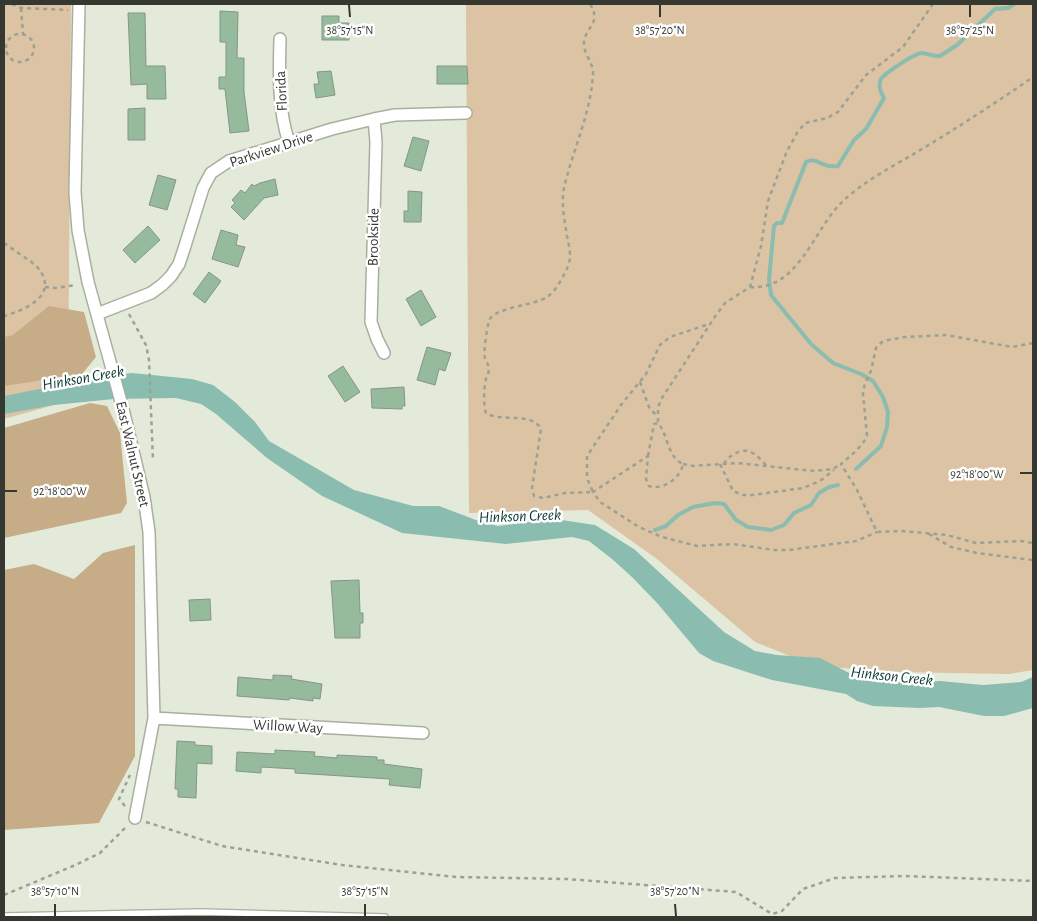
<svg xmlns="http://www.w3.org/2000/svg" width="1037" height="921" font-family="'Alegreya Sans',sans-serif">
	<rect width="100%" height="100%" fill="#e3ead9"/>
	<!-- green -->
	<path fill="#dbc3a4" d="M4 4H71L68 401 4 419Z
		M466 4H1033V670L1009 674 897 672 815 666 755 642 657 559 588 510 469 513Z"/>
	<!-- forest -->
	<path fill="#c7ac88" d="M49 306 84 312 96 357 82 374 4 386V337L13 335Z
		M90 403 107 406 120 433 127 503 121 513 4 538V428Z
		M135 545V756L99 823 4 830V570L34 564 74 579 103 553Z"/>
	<!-- water -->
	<path fill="#8abdaf" d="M132 373 192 379 213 385 235 402 255 422 269 441 354 490 413 506H439L476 520 498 526 555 519 595 525 634 549 724 632 755 651 777 655 820 658 855 676 905 683 940 681 983 685 1021 682 1033 677V708L1004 716H984L939 707 920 708 873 706 857 701 846 694 772 680 713 661 699 653 658 604 632 577 612 559 589 541 572 537 506 544 402 533 322 496 267 458 216 414 201 404 176 398 114 399 54 405 4 414V396L90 379Z"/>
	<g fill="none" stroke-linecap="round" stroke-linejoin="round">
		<!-- stream -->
		<path stroke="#8abdaf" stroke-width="4" d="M856 469 881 446 887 427 888 412 883 397 873 381 861 374 833 363 811 344 771 295 769 279 774 226 777 223H782L806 162C818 156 821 169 838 166L854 140 866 129 884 98C881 93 878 85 881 79 885 73 914 54 921 53 928 53 933 57 940 56L957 45 995 9 1008 8 1014 4
			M655 530 666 526 678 515 693 507 715 503 724 504 736 520 748 527 771 530 784 525 794 513 811 505 819 493 829 487 838 485"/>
	</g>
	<!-- building -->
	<path fill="#95ba9c" stroke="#869589" d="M220 11 238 12 237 58H244V92L249 131 230 133 225 89H219V77H226V42H220Z
		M128 13H145L146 66H165L166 99H147V84L131 85Z
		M322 16H339V23H349V40H322Z
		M437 66H467L468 84H437Z
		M331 71 335 95 316 98 314 84H319L317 72Z
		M145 108V140H128V109Z
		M413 137 429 141 421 171 404 166Z
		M158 175 176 180 167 210 149 205Z
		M275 179 278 195 264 198 244 220 231 207 235 203 232 200 241 190 245 193 252 184 254 186 260 183Z
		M408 191 422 192 421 222H404V211H408Z
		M148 226 160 240 135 263 123 250Z
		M221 230 238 235 236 245 245 247 238 267 212 259Z
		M209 272 221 281 205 303 193 294Z
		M421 290 436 317 421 326 406 299Z
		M427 347 451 353 445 371 439 369 435 385 417 380Z
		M343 366 360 392 345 402 328 376Z
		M404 387 405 406H402V409L372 408 371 389Z
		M359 580 360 613H363V623H360V638H335L331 581Z
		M210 599 211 620 190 621 189 600Z
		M273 675 292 676 291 679 322 684 320 699 313 698V701L290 698 289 700 237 696 238 677 273 680Z
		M177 741 195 742V745L212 746V764L197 763 196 798 178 797V789H175Z
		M275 750 315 752 314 756 337 758V755L377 757V760H384V764L422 769 420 788 389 785 390 779 295 773V769L261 767V773L236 771 237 752 275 754Z"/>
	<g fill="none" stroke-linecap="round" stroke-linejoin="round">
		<!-- service casing -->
		<g stroke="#a8af9f" stroke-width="8">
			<path id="service" d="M4 916 202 912 385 917"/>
		</g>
		<!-- minor casing -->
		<g stroke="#a8af9f" stroke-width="14">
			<path id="minor" d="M79 4 75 192 78 230 88 282 123 409 144 497 149 532 154 718 135 818
				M280 39C279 75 278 109 289 143
				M374 119 376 142 371 322 377 339 384 353
				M97 314 151 293 162 285 171 276 179 264 184 249 203 188 211 173 229 161 332 129 374 119 395 115 466 113
				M154 718 423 733"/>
		</g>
		<!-- path -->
		<path stroke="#9ca195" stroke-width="2.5" stroke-dasharray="4 4" stroke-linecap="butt" d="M12 4 21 8 68 10
			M590 4C602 23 586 26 584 42 583 54 594 63 593 74 591 111 575 145 566 180 560 199 564 217 567 236 569 246 572 256 568 266 564 276 556 291 547 297 534 306 493 307 489 321 487 328 483 352 485 359 486 363 489 364 489 369 489 373 487 375 486 379 484 388 483 404 486 413 502 423 532 411 541 429L532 488 534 496 543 498 565 493 593 492 587 478V456L621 405 646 374 660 345 670 337 709 324
			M21 8 23 34
			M6 48a14 14 0 1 1 28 0a14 14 0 1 1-28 0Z
			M4 243C13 250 32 261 38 268 60 295 25 310 4 316
			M45 287 56 288 76 285
			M750 287C797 291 813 232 840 204 863 181 894 166 922 149 960 126 997 102 1033 77
			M129 314 146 345 149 360 153 461
			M1033 343 1012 347 946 335 906 337 888 340 882 342 876 348 871 371 865 383 863 393 867 436 863 443 856 451 841 464 857 490 877 532 902 531 947 535 976 543 1021 541 1033 543
			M640 382 649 407 657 416
			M658 422V407L662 398 716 315 725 303 750 287 761 246 768 201 787 151 797 133 805 123 827 118 838 112 866 75 903 47 933 4
			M648 456 654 424 658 423C668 434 667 457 683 464 681 478 662 491 649 486L646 479 648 456 593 492 600 502 639 527 662 537 697 546 733 544 774 550H789L856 541 877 532
			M683 464 693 466 737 463 814 471 833 469 841 464
			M720 464 733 491 743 495H753L803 488 820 481 834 470
			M724 464C727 458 731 456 736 453 750 446 758 457 767 466
			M929 534 951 547 977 553 1033 560
			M125 806 119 799 130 775
			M146 822 222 846 342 865 456 877 567 879 736 892 772 914 782 911 803 889 835 878 905 876 1033 881
			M4 895 73 866 100 853 127 826"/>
		<!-- service -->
		<use href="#service" stroke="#fff" stroke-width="5.5"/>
		<!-- minor -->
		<use href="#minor" stroke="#fff" stroke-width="11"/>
	</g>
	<!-- ticks -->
	<path fill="none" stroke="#353731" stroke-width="2" d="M349 5 350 17M660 5V17M970 5V17M1020 473H1032M5 491H17M55 904V916M365 904V916M675 904 676 916"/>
	<g text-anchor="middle" stroke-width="5" stroke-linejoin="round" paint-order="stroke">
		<!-- street labels -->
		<g font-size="15" fill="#353731" stroke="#fff">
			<text transform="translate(281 91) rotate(-93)" y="5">Florida</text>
			<text transform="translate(271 149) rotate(-18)" y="5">Parkview Drive</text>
			<text transform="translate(373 237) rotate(-89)" y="5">Brookside</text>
			<text transform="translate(133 454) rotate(77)" y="5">East Walnut Street</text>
			<text transform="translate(288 726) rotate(3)" y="5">Willow Way</text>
		</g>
		<!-- water labels -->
		<g font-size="16" font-style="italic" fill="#08382f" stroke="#fff">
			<text transform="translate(83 377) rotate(-10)" y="6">Hinkson Creek</text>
			<text transform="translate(520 515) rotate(-2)" y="6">Hinkson Creek</text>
			<text transform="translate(892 675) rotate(6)" y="6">Hinkson Creek</text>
		</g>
	</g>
	<g font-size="12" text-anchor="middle" fill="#353731" stroke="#fff" stroke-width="5" stroke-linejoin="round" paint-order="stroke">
		<text x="350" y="34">38°57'15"N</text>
		<text x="660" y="34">38°57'20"N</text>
		<text x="970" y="34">38°57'25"N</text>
		<text x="977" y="478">92°18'00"W</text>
		<text x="60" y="495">92°18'00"W</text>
		<text x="55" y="895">38°57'10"N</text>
		<text x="365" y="895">38°57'15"N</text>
		<text x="675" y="895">38°57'20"N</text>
	</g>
	<!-- border -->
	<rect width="1037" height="921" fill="none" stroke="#353731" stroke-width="10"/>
</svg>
